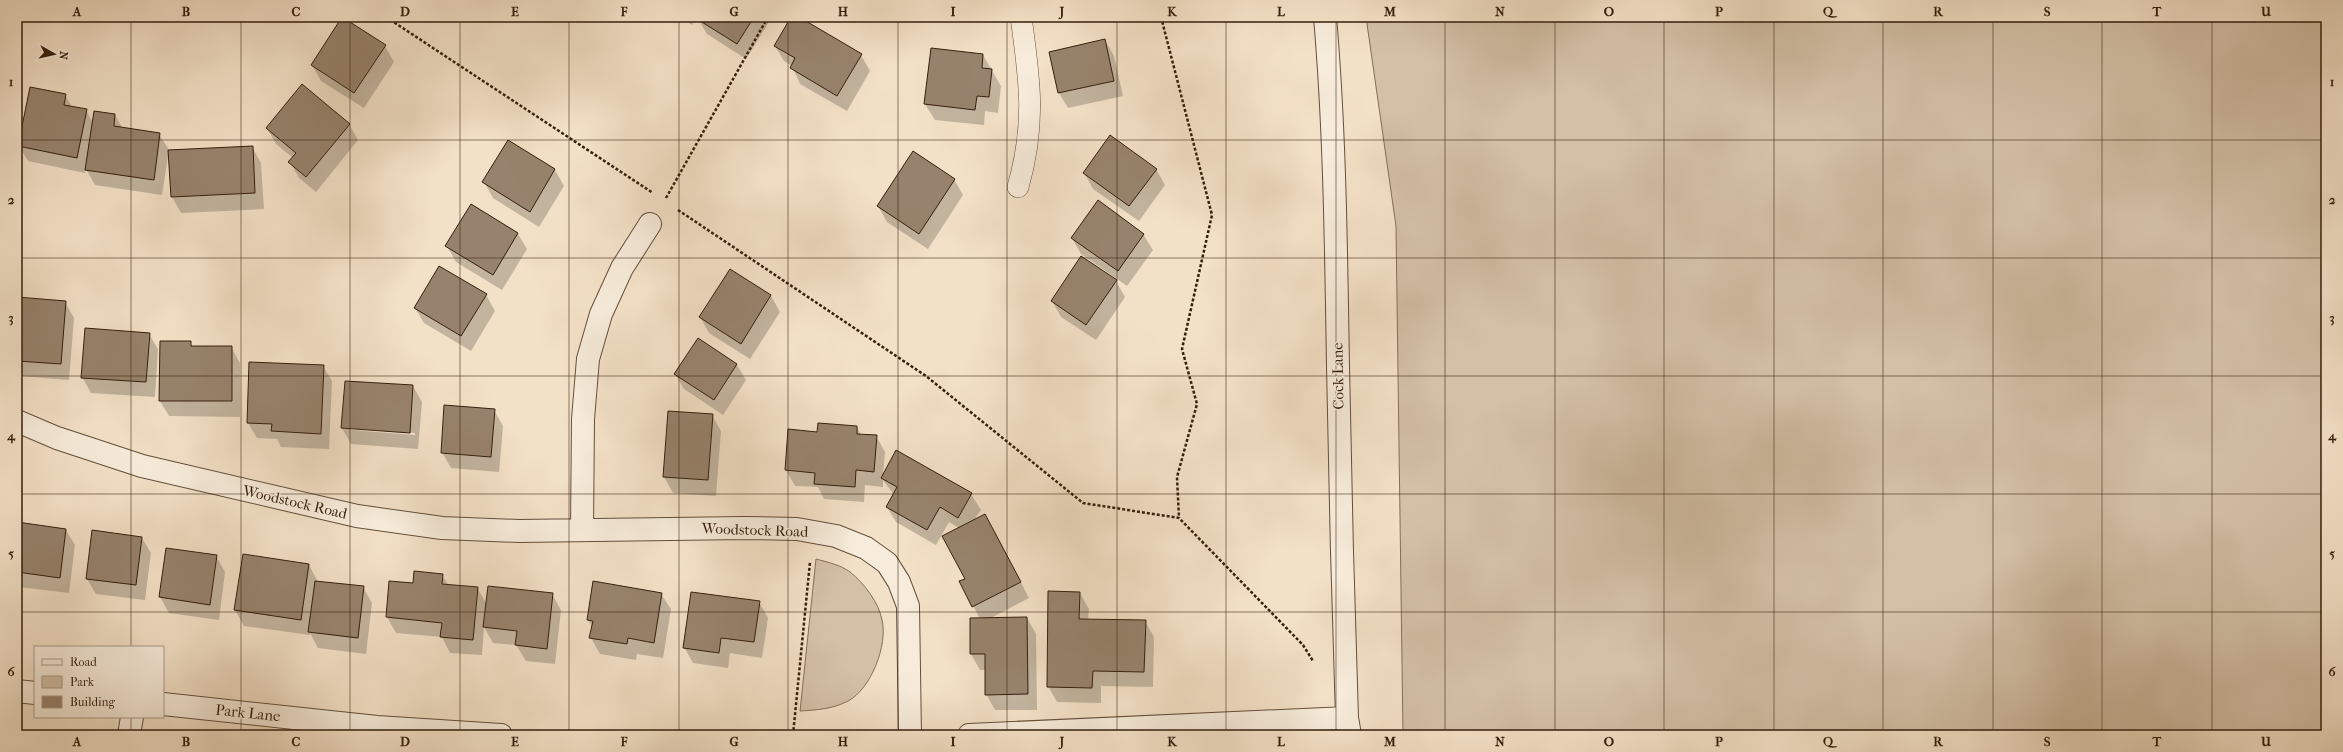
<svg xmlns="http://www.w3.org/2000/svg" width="2343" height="752" font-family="'IM FELL French Canon',serif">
	<rect width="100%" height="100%" fill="#f3e1c7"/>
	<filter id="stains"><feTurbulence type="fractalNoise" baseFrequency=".005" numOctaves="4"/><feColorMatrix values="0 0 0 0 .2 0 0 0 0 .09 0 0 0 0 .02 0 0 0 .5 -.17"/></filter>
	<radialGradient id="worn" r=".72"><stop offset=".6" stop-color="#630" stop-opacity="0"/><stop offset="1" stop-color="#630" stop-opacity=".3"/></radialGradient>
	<!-- green -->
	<path fill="#d3c0a7" stroke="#846f5a" d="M1366 17H2326V735H1403L1396 226Z
		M816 559C827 562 841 565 850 572 864 583 879 603 882 620 888 645 871 689 848 701 833 709 817 710 800 711Z"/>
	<!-- shadow -->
	<path fill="#0003" fill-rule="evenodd" d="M679 17H697L692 25Z
		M699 17H767L769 22 746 59 707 34 698 19Z
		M792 17H797L861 55 870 71 847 111 800 84 792 66 784 61 775 46Z
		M1105 40 1114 56 1123 96 1068 108 1059 93 1050 52Z
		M385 46 394 62 364 108 321 81 312 65Z
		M983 55 1001 86 998 113 985 111 984 125 935 120 925 104Z
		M65 95 72 107 86 110 93 123 115 115 123 129 159 134 169 150 162 195 95 185 86 169 85 173 28 161 19 146Z
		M349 124 358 140 316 192 299 178 290 162 293 158 276 144 267 128Z
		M508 142 555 170 564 186 539 227 493 198 484 182Z
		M252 147 261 163 264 209 181 213 172 197Z
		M1156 169 1165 185 1139 221 1093 189 1084 173Z
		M954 179 963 195 928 249 887 222 878 206Z
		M518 234 527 249 502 290 456 262 447 246Z
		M1143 234 1153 250 1127 286 1081 254 1072 238Z
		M1081 257 1116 281 1125 297 1096 340 1061 317 1052 301Z
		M730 270 771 296 780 312 750 359 709 333 700 317Z
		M486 295 495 311 471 351 424 323 415 308Z
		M17 298 65 302 74 318 69 380 20 376 17 371Z
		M149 334 158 349 155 397 91 393 82 377Z
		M698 339 737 365 746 380 723 415 684 389 675 374Z
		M190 342 193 347H231L240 363V417L169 416 160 401Z
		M323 366 332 381 329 449 281 447 277 439 257 438 248 423Z
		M346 382 413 386 422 402 418 449 351 444 342 428ZM351 428 415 433V435L351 430Z
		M494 410 503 426 499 472 451 468 442 452Z
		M712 415 721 431 716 496 673 493 664 477Z
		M857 427 861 435 876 436 885 452 883 475 971 494 981 510 974 520 994 530 1029 598 989 619 1027 618 1036 634 1037 710H995L986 694V670H980L971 654 980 619 961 582 966 579 959 528 949 522 936 545 896 522 887 507 894 495 883 480V487L865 485 864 502 824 499 818 487 795 486 786 470 818 433Z
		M17 523 66 530 75 545 69 593 19 587 17 583Z
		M142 538 151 553 145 600 96 594 87 579Z
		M166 549 216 556 225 572 219 620 169 613 160 597Z
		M309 565 318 582 363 587 372 603 366 654 318 648 310 633V635L244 626 235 610Z
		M442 575 449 586 477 588 487 604 552 594 561 610 555 664 526 661 516 645 493 643 484 627 482 655 450 653 442 637 396 633 387 617 390 582 414 584Z
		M1080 593 1089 609 1088 620 1145 621 1154 637 1153 687 1101 686V703L1057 702 1048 686Z
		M661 594 671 609 663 658 637 654 636 660 600 654 591 638 592 627 588 620Z
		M759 602 768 618 762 658 730 653 728 668 693 663 684 647Z"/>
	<!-- building -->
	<path fill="#97836d" stroke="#341e0c" d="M342 17 386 45 354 93 311 65Z
		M698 17H754L737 44 697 19Z
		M791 17H799L862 54 837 96 790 68 795 58 774 46Z
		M1105 39 1114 81 1058 93 1049 52Z
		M931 48 983 54 982 68 992 69 989 97 977 96 975 110 924 104Z
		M302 84 350 124 306 177 288 162 296 153 266 128Z
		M30 87 66 94 64 105 87 109 77 158 18 146Z
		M94 111 115 114 114 126 160 133 154 180 85 170Z
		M1110 135 1157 169 1129 206 1083 173Z
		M508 140 555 169 530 212 482 182Z
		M253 146 255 193 171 197 168 150Z
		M913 151 955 179 919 234 877 206Z
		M1098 200 1144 234 1118 271 1071 238Z
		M471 204 518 233 493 275 445 246Z
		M1081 256 1117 280 1086 325 1051 301Z
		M439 266 487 294 461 336 414 308Z
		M730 269 771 295 741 344 699 317Z
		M17 297 66 301 61 364 17 361Z
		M85 328 150 333 146 382 81 378Z
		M698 338 737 364 714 400 674 374Z
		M160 341H191V346H232V401H159Z
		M249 362 324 365 321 434 271 431 272 424 247 423Z
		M345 381 413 385 410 433 341 428Z
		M444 405 495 409 491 457 441 453Z
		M668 411 713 414 708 480 663 477Z
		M818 423 857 426V434L877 435 874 472 856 470 855 487 814 484 815 473 785 470 788 429 817 432Z
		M896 450 972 493 958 518 940 507 927 530 886 507 897 487 881 478Z
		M985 514 1021 582 972 607 959 581 965 579 942 536Z
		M17 522 66 529 60 578 17 572Z
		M92 530 142 537 136 585 86 579Z
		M166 548 217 555 210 605 159 597Z
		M243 554 309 564 301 620 234 610Z
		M414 571 443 574 442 584 478 587 473 640 440 637 442 623 386 617 389 581 413 583Z
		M315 581 364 586 358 638 308 632Z
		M593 581 662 593 654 643 628 638 627 644 589 638 593 621 587 620Z
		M488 586 553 593 547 649 515 645 517 631 483 627Z
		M1048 591 1080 592 1079 619 1146 620 1144 672 1093 671 1092 688 1047 687Z
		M691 592 760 601 754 642 721 638 719 653 683 648Z
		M1027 617 1028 694 985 695V654H970V618Z"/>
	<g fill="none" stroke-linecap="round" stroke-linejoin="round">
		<!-- service casing -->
		<g stroke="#644f3b" stroke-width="22">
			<path id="service" d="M1018 187C1036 124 1030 81 1021 17"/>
		</g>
		<!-- minor casing -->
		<g stroke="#644f3b" stroke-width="24">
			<path id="minor" d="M1325 17C1335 133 1336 249 1338 366 1340 483 1343 601 1347 718L1350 735
				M17 421 57 438 142 466 357 516 442 528 519 531 745 528 797 529 836 536 866 548 887 563 899 582 908 606 910 735
				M582 530 583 419 588 359 601 314 622 268 650 224
				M17 691 35 693
				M163 704 377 727 501 735
				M129 735 132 717
				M969 735 1347 718"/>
		</g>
		<!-- path -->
		<path stroke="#341e0c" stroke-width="2.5" stroke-dasharray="3 2" stroke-linecap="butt" d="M386 17 653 193
			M1161 17 1212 215 1182 349 1197 404 1177 477 1179 518
			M666 198 768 17
			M678 210 926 376 1083 503 1179 518 1303 645 1313 661
			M793 735 810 562"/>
		<!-- service -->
		<use href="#service" stroke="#f7ecdb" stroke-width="21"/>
		<!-- minor -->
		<use href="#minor" stroke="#f7ecdb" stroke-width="22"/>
	</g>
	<!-- grid -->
	<path fill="none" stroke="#341e0c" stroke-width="1" stroke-opacity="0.55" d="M131 17V647M241 17V735M350 17V735M460 17V735M569 17V735M679 17V735M788 17V735M898 17V735M1007 17V735M1117 17V735M1226 17V735M1336 17V735M1445 17V735M1555 17V735M1664 17V735M1774 17V735M1883 17V735M1993 17V735M2102 17V735M2212 17V735M17 140H2326M17 258H2326M17 376H2326M17 494H2326M17 612H2326M131 717V735"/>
	<g text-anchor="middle" stroke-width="3" stroke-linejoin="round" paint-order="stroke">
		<!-- street labels -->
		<g font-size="15" fill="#341e0c" stroke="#f7ecdb">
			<text transform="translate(1338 376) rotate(-91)" y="5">Cock Lane</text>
			<text transform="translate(295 502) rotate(13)" y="5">Woodstock Road</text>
			<text transform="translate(755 530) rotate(2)" y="5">Woodstock Road</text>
			<text transform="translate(248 713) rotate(6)" y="5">Park Lane</text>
		</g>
	</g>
	<!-- margin -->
	<rect width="2343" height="752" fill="none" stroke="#f3e1c7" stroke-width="44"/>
	<!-- legend -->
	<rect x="34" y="646" width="130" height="72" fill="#f7ecdb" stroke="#a99a88"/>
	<rect x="42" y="659" width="20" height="6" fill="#f7ecdb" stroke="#a99a88"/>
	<text x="70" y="666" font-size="12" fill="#341e0c">Road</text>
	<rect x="42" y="676" width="20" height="12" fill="#d3c0a7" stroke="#a99a88"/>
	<text x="70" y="686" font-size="12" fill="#341e0c">Park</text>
	<rect x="42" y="696" width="20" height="12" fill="#97836d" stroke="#a99a88"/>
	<text x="70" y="706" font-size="12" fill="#341e0c">Building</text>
	<!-- north arrow -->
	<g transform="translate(54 54) rotate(98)" stroke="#f7ecdb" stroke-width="3" paint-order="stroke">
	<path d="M0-3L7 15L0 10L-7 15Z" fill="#341e0c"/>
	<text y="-6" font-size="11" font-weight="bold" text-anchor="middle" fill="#341e0c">N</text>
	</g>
	<rect x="22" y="22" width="2299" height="708" fill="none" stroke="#341e0c" stroke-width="1.5"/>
	<g font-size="13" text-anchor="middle" font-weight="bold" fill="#341e0c">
		<text x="77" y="16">A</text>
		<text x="186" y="16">B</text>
		<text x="296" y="16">C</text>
		<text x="405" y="16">D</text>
		<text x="515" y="16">E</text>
		<text x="624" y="16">F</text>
		<text x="734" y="16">G</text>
		<text x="843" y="16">H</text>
		<text x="953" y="16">I</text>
		<text x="1062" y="16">J</text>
		<text x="1172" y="16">K</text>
		<text x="1281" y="16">L</text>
		<text x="1390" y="16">M</text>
		<text x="1500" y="16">N</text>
		<text x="1609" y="16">O</text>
		<text x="1719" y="16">P</text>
		<text x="1828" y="16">Q</text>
		<text x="1938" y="16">R</text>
		<text x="2047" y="16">S</text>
		<text x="2157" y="16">T</text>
		<text x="2266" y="16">U</text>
		<text x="11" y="86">1</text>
		<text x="2332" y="86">1</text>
		<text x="11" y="204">2</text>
		<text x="2332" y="204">2</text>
		<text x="11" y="322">3</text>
		<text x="2332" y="322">3</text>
		<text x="11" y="440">4</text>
		<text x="2332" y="440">4</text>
		<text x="11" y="558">5</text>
		<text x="2332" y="558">5</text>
		<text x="11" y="676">6</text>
		<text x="2332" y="676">6</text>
		<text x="77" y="746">A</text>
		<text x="186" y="746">B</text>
		<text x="296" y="746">C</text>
		<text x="405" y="746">D</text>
		<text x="515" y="746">E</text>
		<text x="624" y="746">F</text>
		<text x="734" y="746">G</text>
		<text x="843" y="746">H</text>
		<text x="953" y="746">I</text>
		<text x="1062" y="746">J</text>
		<text x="1172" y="746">K</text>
		<text x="1281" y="746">L</text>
		<text x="1390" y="746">M</text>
		<text x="1500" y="746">N</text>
		<text x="1609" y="746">O</text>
		<text x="1719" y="746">P</text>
		<text x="1828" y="746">Q</text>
		<text x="1938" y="746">R</text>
		<text x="2047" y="746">S</text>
		<text x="2157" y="746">T</text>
		<text x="2266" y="746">U</text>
	</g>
	<rect width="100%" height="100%" filter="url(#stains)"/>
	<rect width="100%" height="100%" fill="url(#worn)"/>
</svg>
